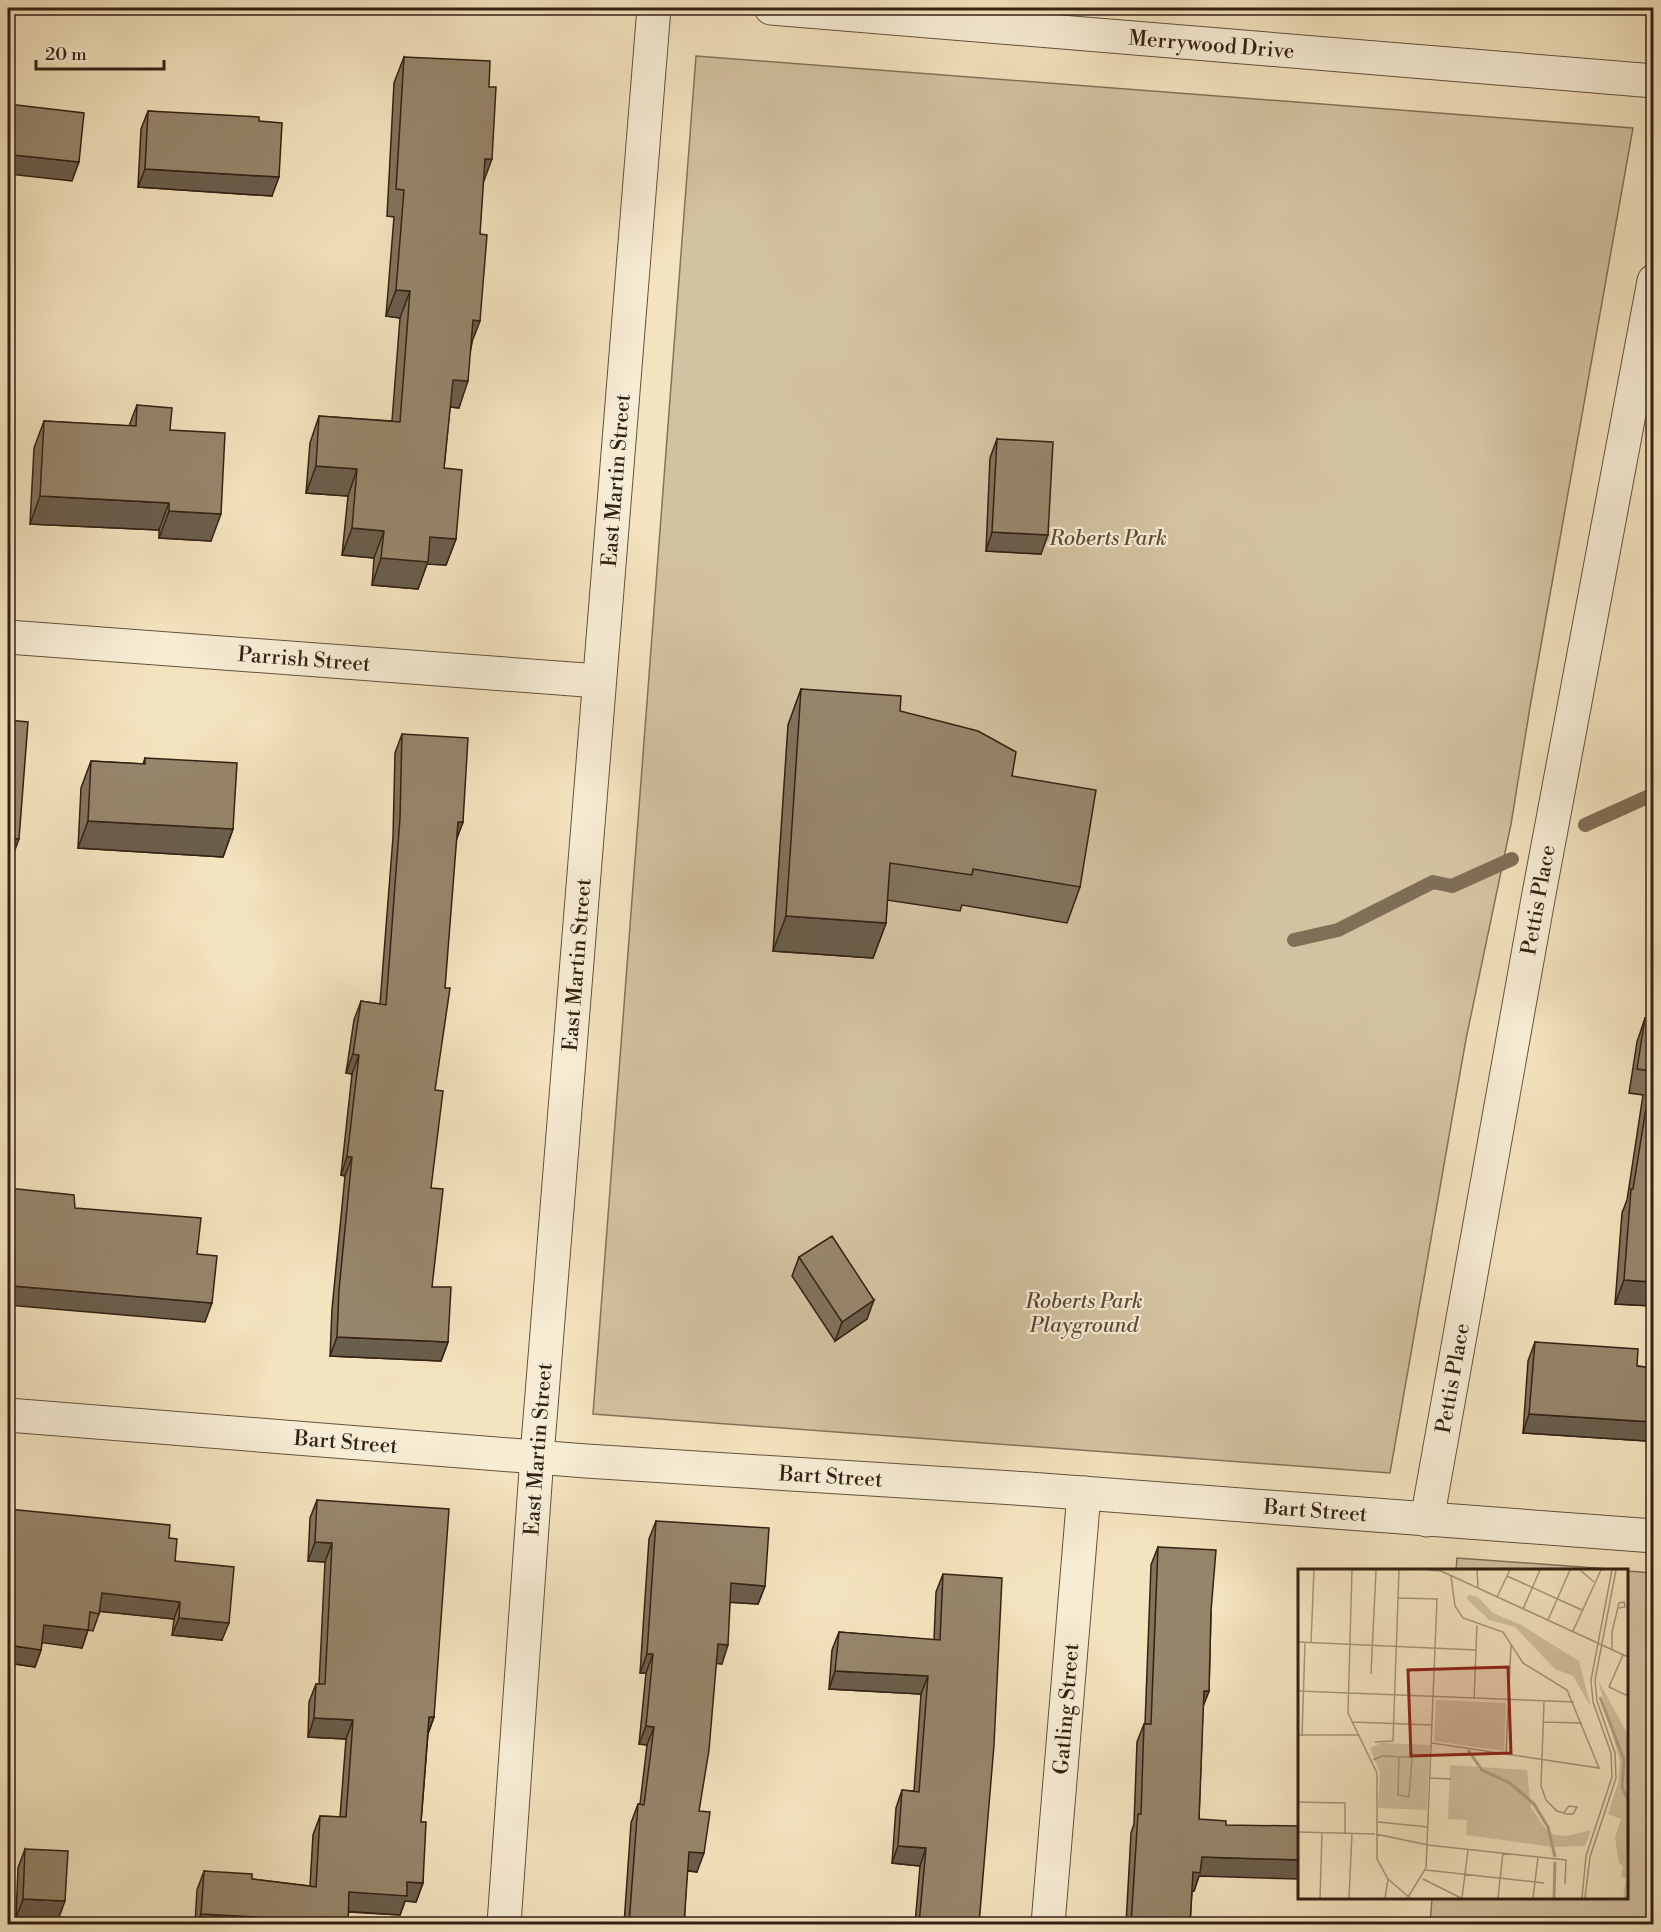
<svg xmlns="http://www.w3.org/2000/svg" width="1661" height="1932" font-family="'Libre Bodoni',serif">
	<rect width="100%" height="100%" fill="#f3e3be"/>
	<filter id="stains"><feTurbulence type="fractalNoise" baseFrequency=".00333" numOctaves="4"/><feColorMatrix values="0 0 0 0 .2 0 0 0 0 .09 0 0 0 0 .02 0 0 0 .5 -.17"/></filter>
	<radialGradient id="worn" r=".72"><stop offset=".6" stop-color="#630" stop-opacity="0"/><stop offset="1" stop-color="#630" stop-opacity=".3"/></radialGradient>
	<!-- green -->
	<path fill="#d3c2a1" stroke="#84725a" stroke-width="1.5" d="M696 56 1633 128 1530 707 1511 824 1466 1039 1390 1473 593 1414Z
		M1457 1558 1623 1570H1456Z
		M1627 1571 1653 1573V1924H1430L1432 1898H1626Z"/>
	<g fill="none" stroke-linecap="round" stroke-linejoin="round">
		<!-- stream -->
		<path stroke="#806e57" stroke-width="14" d="M1585 825 1654 794
			M1294 940 1338 930 1433 882 1452 886 1512 859"/>
		<!-- street casing -->
		<g stroke="#64523e" stroke-width="35">
			<g id="street">
				<path id="s1" d="M771 8 1654 81"/>
				<path id="s2" d="M8 637 599 681"/>
				<path id="s3" d="M8 1415 586 1461 1029 1489 1654 1536"/>
				<path id="s4" d="M1427 1520 1538 899 1654 281"/>
				<path id="s5" d="M504 1924 537 1456 654 8"/>
				<path id="s6" d="M1048 1924 1084 1493"/>
			</g>
		</g>
		<!-- street -->
		<use href="#street" stroke="#f7edd5" stroke-width="33"/>
	</g>
	<!-- wall -->
	<path fill="#82735d" stroke="#342114" stroke-width="1.5" d="M404 57 483 183 472 343 459 408 450 407 444 468 456 539 446 565 427 564 418 589 372 585 374 558 342 555 348 496 306 493 310 443 319 416 392 421 400 318 386 316 394 217 387 216 394 83Z
		M148 111 259 121 272 196 138 187 141 129Z
		M137 405 170 430 211 541 159 538V530L30 524 34 448 44 421 129 426Z
		M997 439 1041 554 986 551 990 458Z
		M801 689 1012 776 1080 887 1067 923 962 905 960 911 887 900 886 923 873 958 773 951 788 725Z
		M402 734 463 822 456 839 435 1090 431 1188 432 1287 448 1342 441 1361 330 1356 332 1309 345 1176 341 1175 352 1074 346 1073 354 1020 361 1001 380 1004 393 837 395 753Z
		M145 758 233 829 223 857 78 848 81 788 91 761 143 764Z
		M1653 1011V1306L1615 1304 1622 1213 1627 1200 1643 1095 1629 1093 1637 1042 1645 1018 1652 1019Z
		M799 1257 867 1319 835 1341 792 1276Z
		M1535 1342 1637 1366 1653 1368V1471L1647 1470V1441L1523 1433 1528 1361Z
		M317 1500 434 1717 428 1734 421 1822 423 1883 416 1902 405 1901 400 1915 348 1912V1924H195L197 1890 204 1871 252 1879 310 1886 313 1835 320 1816 340 1817 346 1739 308 1737 309 1702 316 1684H319L325 1562 308 1561 310 1518Z
		M8 1509 169 1538 175 1561 222 1640 172 1635 174 1619 100 1611 93 1631 88 1630 82 1648 42 1642 41 1650 35 1667 8 1663Z
		M656 1521 765 1586 758 1604 730 1602 722 1664 716 1663 699 1811 697 1872 687 1871 684 1924H624L631 1823 638 1804H640L647 1745 639 1744 646 1673H640L649 1539Z
		M1158 1547 1211 1611 1209 1691 1203 1706 1199 1819V1876L1194 1891H1192L1190 1924H1126L1131 1833 1134 1824 1137 1742 1144 1724H1145L1151 1565Z
		M943 1574 979 1924H915L920 1866 892 1863 896 1808 902 1790 914 1791 921 1694 829 1689 832 1650 839 1632 934 1640 936 1592Z
		M25 1849 58 1920 16 1918 18 1868Z"/>
	<!-- shaded-wall -->
	<path fill="#6a5e4c" stroke="#342114" stroke-width="1.5" d="M14 155 79 162 72 181 9 174 8 178V162Z
		M485 159H492L482 186Z
		M145 169 279 177 272 196 138 187Z
		M396 290 410 291 400 318 386 316Z
		M473 320 480 321 470 347Z
		M453 380 468 381 459 408 443 406Z
		M316 466 357 469 348 496 306 493Z
		M40 496 169 503 159 530 30 524Z
		M169 511 221 514 211 541 159 538Z
		M352 528 384 531 374 558 342 555Z
		M992 532 1048 535 1041 554 986 551Z
		M430 537 456 539 446 565 427 564 418 589 372 585 381 558Z
		M88 821 233 829 223 857 78 848Z
		M458 822H463L456 841Z
		M8 838 19 839 9 866H8Z
		M786 916 886 923 873 958 773 951Z
		M353 1054 359 1055 352 1074 346 1073Z
		M347 1157H352L345 1176 341 1175Z
		M1624 1280 1653 1282V1306L1615 1304Z
		M13 1286 212 1303 205 1322 8 1305V1289Z
		M874 1300 867 1319 835 1341 842 1322Z
		M337 1337 448 1342 441 1361 330 1356Z
		M1529 1414 1653 1422V1424L1647 1441 1523 1433Z
		M1653 1454V1471L1647 1470Z
		M315 1542 332 1543 325 1562 308 1561Z
		M731 1583 765 1586 758 1604 724 1602Z
		M102 1593 180 1602 174 1619 96 1611Z
		M179 1618 229 1623 222 1640 172 1635Z
		M44 1625 88 1630 82 1648 37 1642Z
		M718 1644 728 1645 722 1664 711 1663Z
		M8 1645 41 1650 35 1667 8 1663Z
		M647 1654H653L646 1673H640Z
		M835 1671 928 1676 921 1694 829 1689Z
		M1204 1691H1209L1202 1709Z
		M429 1717H434L427 1736Z
		M314 1718 353 1720 346 1739 308 1737Z
		M646 1726 654 1727 647 1745 639 1744Z
		M898 1846 926 1848 920 1866 892 1863Z
		M689 1852 704 1853 697 1872 682 1870Z
		M1202 1857 1299 1860V1879L1199 1876 1194 1891H1186L1193 1872Z
		M407 1882 423 1883 416 1902 405 1901 400 1915 342 1911 349 1892Z
		M23 1899 65 1901 58 1920 16 1918Z
		M201 1914 256 1917 253 1924H197Z"/>
	<!-- building -->
	<path fill="#97866c" stroke="#342114" stroke-width="1.5" d="M404 57 490 61 489 87H496L492 159H485L480 234 487 235 480 321 473 320 468 381 453 380 444 468 462 470 456 539 430 537 428 562 381 558 384 531 352 528 357 469 316 466 319 416 400 422 410 291 396 290 404 190 396 189Z
		M8 104 84 113 79 162 14 155 13 162H8Z
		M148 111 259 117V121L282 123 279 177 145 169Z
		M137 405 172 408 170 430 225 433 221 514 169 511V503L40 496 44 421 136 426Z
		M997 439 1053 442 1048 535 992 532Z
		M801 689 901 696 900 711 978 731 1016 752 1012 776 1096 790 1080 887 973 869 972 875 890 863 886 923 786 916Z
		M8 720 28 722 19 839 8 838Z
		M402 734 468 738 463 822H458L445 988H450L435 1090 443 1091 431 1188 443 1189 432 1287H451L448 1342 337 1337 339 1290 352 1157H347L359 1055 353 1054 361 1001 386 1005 400 818Z
		M145 758 237 763 233 829 88 821 91 761 145 764Z
		M1645 1018 1653 1019V1282L1624 1280 1631 1189H1633L1652 1071 1637 1069Z
		M8 1188 74 1195 75 1208 201 1218 197 1254 217 1256 212 1303 13 1286 12 1290 8 1289Z
		M832 1236 874 1300 842 1322 799 1257Z
		M1535 1342 1638 1349 1637 1366 1653 1368V1422L1529 1414Z
		M317 1500 449 1509 434 1717H429L421 1822H426L423 1883 407 1882V1896L349 1892 348 1924H256V1917L201 1914 204 1871 252 1874V1879L316 1887 320 1816 346 1817 353 1720 314 1718 316 1684H325L332 1543 315 1542Z
		M8 1509 170 1525 169 1538 177 1539 175 1561 234 1567 229 1623 179 1618 180 1602 102 1593 99 1614 90 1612 88 1630 44 1625 41 1650 8 1645Z
		M656 1521 769 1528 765 1586 731 1583 728 1645 718 1644 709 1750 699 1811 710 1812 704 1853 689 1852 684 1924H629L638 1804 644 1805 654 1727 646 1726 653 1654H647Z
		M1158 1547 1216 1550 1211 1611 1209 1691H1204L1199 1819 1226 1821V1825L1299 1826V1860L1202 1857 1200 1873 1193 1872 1190 1924H1131L1138 1814H1141L1144 1724H1151Z
		M943 1574 1002 1578 994 1745 979 1924H919L926 1848 898 1846 902 1790 919 1792 928 1676 835 1671 839 1632 940 1640Z
		M25 1849 68 1851 65 1901 23 1899Z"/>
	<g text-anchor="middle" stroke-width="4.5" stroke-linejoin="round" paint-order="stroke">
		<!-- street labels -->
		<g font-size="21" fill="#342114" stroke="#f7edd5">
			<text dy="7" stroke="none"><textPath href="#s1" startOffset="442">Merrywood Drive</textPath></text>
			<text dy="7" stroke="none"><textPath href="#s5" startOffset="1448">East Martin Street</textPath></text>
			<text dy="7" stroke="none"><textPath href="#s2" startOffset="297">Parrish Street</textPath></text>
			<text dy="7" stroke="none"><textPath href="#s4" startOffset="630">Pettis Place</textPath></text>
			<text dy="7" stroke="none"><textPath href="#s5" startOffset="962">East Martin Street</textPath></text>
			<text dy="7" stroke="none"><textPath href="#s4" startOffset="144">Pettis Place</textPath></text>
			<text dy="7" stroke="none"><textPath href="#s3" startOffset="339">Bart Street</textPath></text>
			<text dy="7" stroke="none"><textPath href="#s5" startOffset="476">East Martin Street</textPath></text>
			<text dy="7" stroke="none"><textPath href="#s3" startOffset="825">Bart Street</textPath></text>
			<text dy="7" stroke="none"><textPath href="#s3" startOffset="1311">Bart Street</textPath></text>
			<text dy="7" stroke="none"><textPath href="#s6" startOffset="216">Gatling Street</textPath></text>
		</g>
		<!-- park labels -->
		<g font-size="21" font-style="italic" fill="#5c4937" stroke="#f7edd5">
			<text x="1108" y="545">Roberts Park</text>
			<text x="1084" y="1308">Roberts Park<tspan x="1084" dy="24">Playground</tspan></text>
		</g>
	</g>
	<!-- overview -->
	<g transform="translate(1298 1569)">
		<rect width="330" height="330" fill="#f3e3be"/>
		<path d="M170 26 180 28 195 44 223 56 281 92 293 138 275 107 257 100 217 58 191 51 169 30ZM300 111 330 166V329H325L328 310 323 308 325 297 321 294 317 268 323 250 310 245 320 214 322 193ZM138 131 208 134 206 182 136 172ZM83 174 132 176 129 241 80 239 82 204 72 179ZM152 196 229 201 233 239 248 260 256 266 269 267 293 261 287 277 254 278 168 266 169 251 150 250Z" fill="#d3c2a1"/>
		<path fill="none" stroke="#b2a184" stroke-width="3" d="M302 128 326 191 324 218 330 231M170 181 184 201 212 214 236 235 250 258 257 288M330 254V281M256 329 257 293"/>
		<path fill="none" stroke="#a7957a" stroke-width="1.5" d="M54 1 50 144 79 204V290L90 310 112 329M131 1 143 2 330 88M179 1 180 19M282 1 296 13M209 7 284 41M199 28 212 1M100 29 139 30 128 299 110 328M225 40 242 1M250 51 272 1M275 62 303 1M0 73 178 81M13 74 16 1M314 80V63L321 34 326 33 327 38 321 39M325 86 311 118 330 127M73 105 78 1M0 122 276 133M176 130 179 56M246 133 243 217 248 231 259 242 269 245H275L279 238 271 237 266 243M54 153 134 156M245 153 284 154M0 166H60M4 167 7 74M77 173 95 172 101 1M134 174 301 199 269 121 225 94 205 63 165 49 157 37 153 7M208 185 213 76M75 191 84 187H88L101 188H113L114 189 111 228 100 226 101 188M132 209 153 210M0 233 47 234V264M80 253 130 258M0 263 77 265M78 265 130 276 268 291 267 315M128 301 246 314M125 310 163 329M22 329 24 264M51 329 54 264M87 329 90 310M164 329 170 281M200 329 205 284M235 329 240 288M284 329 288 287 314 208 313 184 295 133 293 111 314 1M287 329 292 288 318 209 317 184 299 132 297 111 318 1"/>
		<path fill="#8f2418" fill-opacity="0.15" stroke="#8f2418" stroke-width="3" d="M210 98 213 184 113 187 110 101Z"/>
		<rect width="330" height="330" fill="none" stroke="#342114" stroke-width="3"/>
	</g>
	<!-- margin -->
	<rect width="1661" height="1932" fill="none" stroke="#f3e3be" stroke-width="30"/>
	<rect x="9" y="9" width="1643" height="1914" fill="none" stroke="#342114" stroke-width="3"/>
	<rect x="15" y="15" width="1631" height="1902" fill="none" stroke="#342114" stroke-width="1.5"/>
	<!-- scale -->
	<path d="M36 60v9h128v-9" fill="none" stroke="#342114" stroke-width="3"/>
	<text x="45" y="60" font-size="18" fill="#342114" stroke="#f7edd5" stroke-width="4.5" paint-order="stroke">20 m</text>
	<rect width="100%" height="100%" filter="url(#stains)"/>
	<rect width="100%" height="100%" fill="url(#worn)"/>
</svg>
